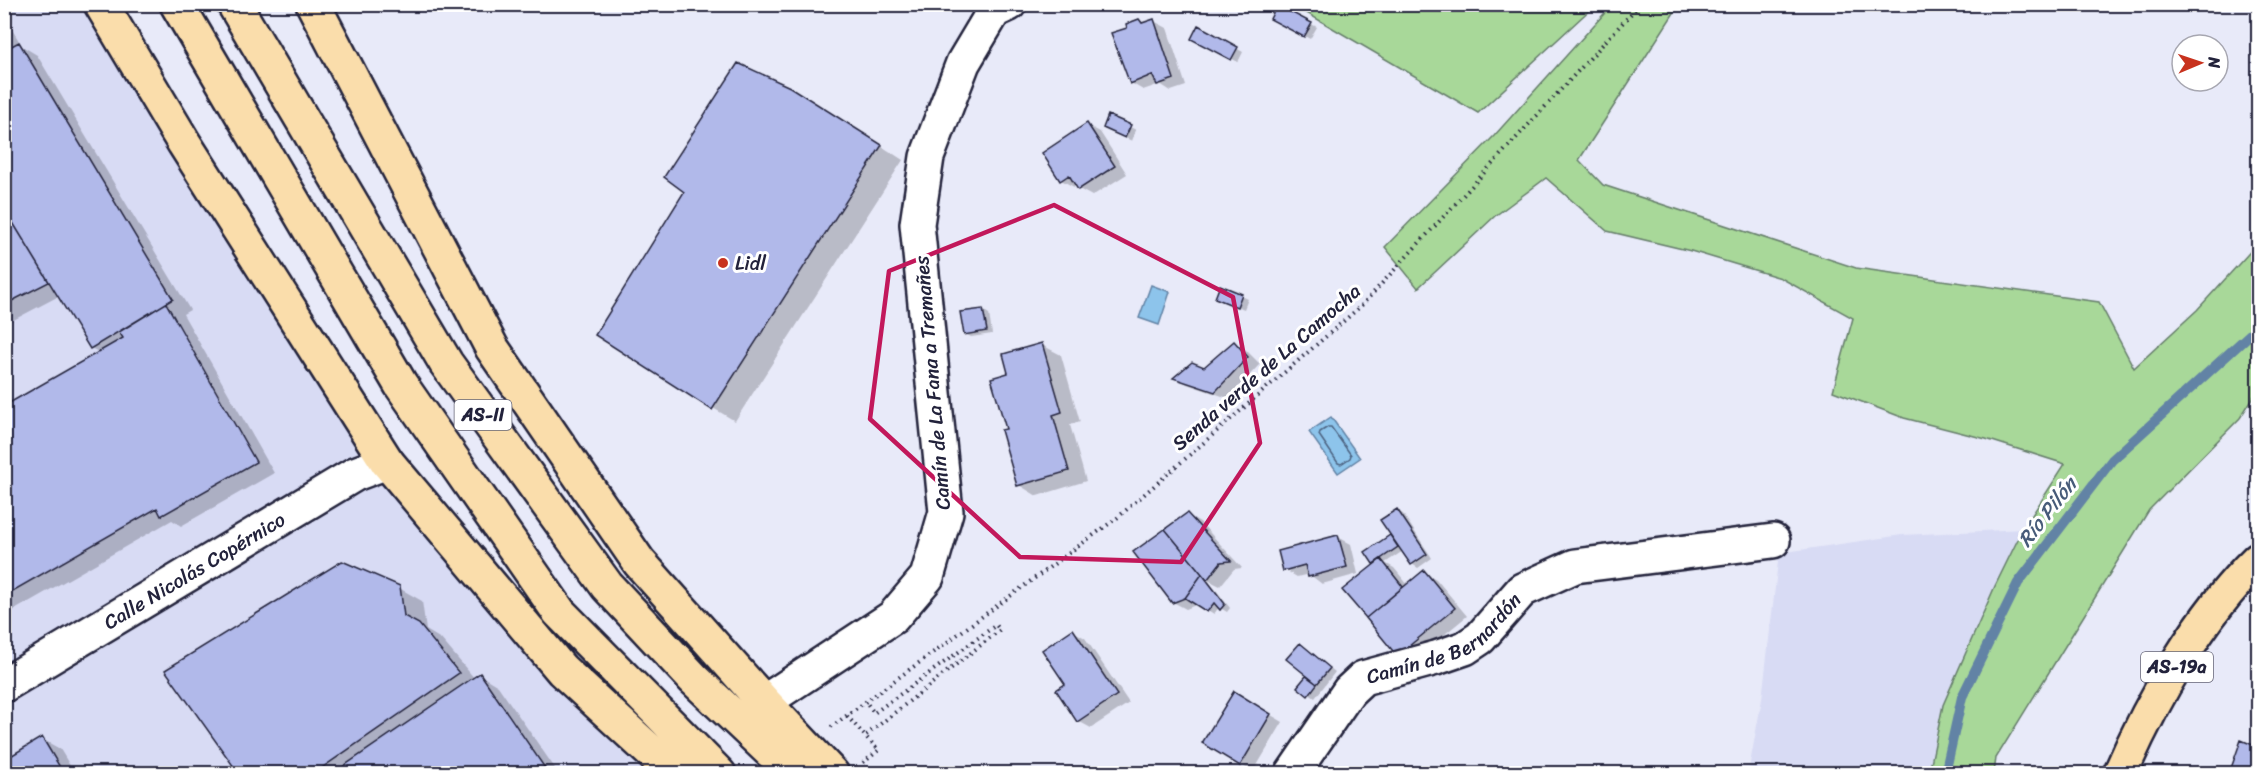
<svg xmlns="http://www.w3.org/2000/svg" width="2263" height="778" font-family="Sriracha,sans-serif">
	<rect width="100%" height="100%" fill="#e8eaf9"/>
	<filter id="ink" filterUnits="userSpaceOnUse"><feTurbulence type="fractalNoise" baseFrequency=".0167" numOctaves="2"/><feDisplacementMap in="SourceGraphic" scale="12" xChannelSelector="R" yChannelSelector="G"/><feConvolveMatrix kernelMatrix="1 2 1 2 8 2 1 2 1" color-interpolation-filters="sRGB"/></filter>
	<g filter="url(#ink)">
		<!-- built -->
		<path fill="#d8dbf4" d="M5 5H80L370 463 657 773 5 774Z
			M2023 529 1995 586 1943 705 1929 773 1748 774 1762 699 1779 553 1902 535Z"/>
		<!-- green -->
		<path fill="#a8d899" stroke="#657d6a" stroke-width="1.5" d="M1293 5 1595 4V5L1478 113Z
			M1612 5H1679L1579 160 1603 185 1856 268 2099 302 2134 368 2197 310 2258 243V390L2240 418 2149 510 1996 758 1994 773H1929L1943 705 1995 586 2023 529 2065 464 1986 439 1904 418 1833 391 1853 318 1781 278 1691 251 1607 231 1546 178 1495 216 1418 288 1385 247 1494 136Z"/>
		<!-- water -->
		<path fill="#8dc4eb" stroke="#6283a5" stroke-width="1.5" d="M1151 285 1170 292 1159 325 1139 318Z
			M1331 417 1360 458 1338 473 1309 432Z"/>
		<!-- shadow -->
		<path fill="#0003" d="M1278 7 1317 27 1310 39 1272 18Z
			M4 16 22 46 37 55 190 310 183 314 274 473 181 526 172 520 4 616V408L100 353 91 348 59 296 4 325Z
			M1139 21 1144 24 1154 21 1167 28 1186 86 1171 91 1160 84 1143 90 1131 83 1129 29Z
			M1199 28 1243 52 1238 62 1193 38Z
			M813 102 903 160 735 421 713 408Z
			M1109 117 1136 130 1132 141 1110 131Z
			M1087 125 1100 132 1127 174 1092 196 1079 189 1077 185 1074 187 1061 180Z
			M1221 287 1248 299 1244 309 1223 300Z
			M983 310 989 314 992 334 971 337 965 334Z
			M1234 342 1246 350 1260 364 1228 398 1187 384 1175 377 1204 369Z
			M1042 345 1061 355 1080 422 1070 425 1086 481 1037 496 1019 485 1008 430 1010 374Z
			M1397 511 1403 514 1432 558 1418 568 1412 564 1403 551 1385 563 1394 568 1408 585 1424 572 1436 579 1467 616 1411 662 1398 655 1344 590 1376 564 1367 553 1392 535Z
			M1188 515 1200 522 1242 568 1234 569 1220 586 1208 580 1230 608 1227 612 1219 607 1214 614 1198 604 1186 609 1173 602 1135 552Z
			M1338 537 1351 544 1358 574 1322 584 1309 574 1297 577 1285 570Z
			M399 588 422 601 426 630 441 639 475 679 480 675 498 686 559 774H240Z
			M1073 631 1085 638 1129 703 1091 728 1078 721 1067 685Z
			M1306 648 1335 672 1315 698 1299 687 1308 676Z
			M1234 693 1283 722 1253 772 1204 742Z
			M42 739 60 749 75 774H4Z"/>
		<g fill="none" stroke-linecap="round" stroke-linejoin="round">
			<!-- shore -->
			<path stroke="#4d6381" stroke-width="1.5" d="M1328 427H1331L1351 455 1350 458 1341 464 1338 463 1319 435 1320 432Z"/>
			<!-- stream -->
			<path stroke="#6283a5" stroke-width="10" d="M1945 774 1962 697 2018 583 2112 460 2258 327"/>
		</g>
		<!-- building -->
		<path fill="#b1b9ea" stroke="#22223b" stroke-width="1.5" d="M1277 5 1312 23 1304 37 1270 19Z
			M1139 19 1142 23 1154 19 1174 79 1157 85 1152 75 1130 84 1111 33 1127 28 1126 24Z
			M1198 25 1238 47 1231 60 1191 39Z
			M19 42 173 299 90 349 4 208V50Z
			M738 63 790 87 882 145 712 410 595 335 684 192 664 177Z
			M1108 115 1131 125 1125 138 1103 128Z
			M1087 123 1115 166 1078 190 1069 175 1060 181 1042 153Z
			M4 208 49 282 4 305Z
			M1220 285 1242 294 1237 307 1215 298Z
			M166 303 256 462 161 516 157 508 4 596V406L123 338 119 332Z
			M983 309 987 331 964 335 960 312Z
			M1234 341 1248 357 1215 392 1173 378 1192 362 1204 367Z
			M1042 343 1062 412 1053 415 1069 471 1017 486 1001 430 1006 429 991 378 1008 373 1003 354Z
			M1397 509 1427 554 1411 565 1380 520Z
			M1187 513 1231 561 1221 562 1207 580 1165 529Z
			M1165 529 1202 574 1185 598 1172 603 1133 552Z
			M1338 535 1347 567 1308 577 1305 565 1283 571 1278 551Z
			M1390 535 1398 547 1373 564 1365 552Z
			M1381 559 1403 587 1366 618 1342 590Z
			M342 561 400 586 404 616 419 624 459 673 313 774H267L263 767 252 774H239L165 670Z
			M1424 570 1455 608 1397 656 1366 618Z
			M1202 574 1225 604 1220 610 1214 603 1207 612 1185 598Z
			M1073 629 1117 695 1077 722 1056 690 1065 684 1042 650Z
			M1300 643 1330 668 1317 684 1286 659Z
			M480 673 549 774H332Z
			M1306 676 1317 684 1308 696 1297 687Z
			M1234 691 1271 714 1240 766 1202 743Z
			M42 737 64 774H4V760Z
			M2241 740 2258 747V774H2229Z"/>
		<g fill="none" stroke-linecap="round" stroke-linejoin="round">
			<!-- minor casing -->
			<g stroke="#22223b" stroke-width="38">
				<g id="minor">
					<path id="s1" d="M4 685 355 474 387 462"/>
					<path d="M764 702 893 617 927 577 946 512 917 224 927 157 963 63 994 11 1009 4"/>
					<path id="s2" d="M1292 774 1349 691 1363 678 1436 658 1465 648 1480 638 1522 590 1575 566 1773 541"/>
				</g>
			</g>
			<!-- highway casing -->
			<g stroke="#22223b" stroke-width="38">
				<path id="highway" d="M101 4 184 143 387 462 562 670 675 774
					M177 4 401 385 559 612 719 774
					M234 4 446 363 607 586 694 679 769 750 799 774
					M313 4 492 348 639 562 764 702 832 774
					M2120 774C2152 700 2200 615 2258 559"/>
			</g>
			<!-- path -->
			<path stroke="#22223b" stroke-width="4" stroke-dasharray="1.5 4.5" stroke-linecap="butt" d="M847 716 865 736
				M831 727 1117 518 1361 306 1640 4
				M863 763 879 750 865 736 1000 630 996 625 874 713 866 702"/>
			<!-- minor -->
			<use href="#minor" stroke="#fff" stroke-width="33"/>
			<!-- highway -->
			<use href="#highway" stroke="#faddab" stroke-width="33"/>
		</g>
	</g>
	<!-- marked area -->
	<path fill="none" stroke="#c2185b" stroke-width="4.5" stroke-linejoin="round" d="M1054 205 1233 297 1260 443 1181 562 1020 557 870 419 889 271Z"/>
	<!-- markers -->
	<circle fill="#c8321e" stroke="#fff" stroke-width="2" cx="723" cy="263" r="6"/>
	<g text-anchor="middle" stroke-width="6" stroke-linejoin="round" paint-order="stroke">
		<!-- shield labels -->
		<g fill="#fff" stroke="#646476" stroke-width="1.5">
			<rect x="454.5" y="400" width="57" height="30" rx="4.5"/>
			<rect x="2141" y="652" width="72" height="30" rx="4.5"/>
		</g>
		<g font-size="18" font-weight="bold" fill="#22223b">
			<text x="483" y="421">AS-II</text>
			<text x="2177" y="673">AS-19a</text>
		</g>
		<!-- poi labels -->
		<g font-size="20" fill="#22223b" stroke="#fff" text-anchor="start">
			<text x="735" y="270">Lidl</text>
		</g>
		<!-- street labels -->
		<g font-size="20" fill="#22223b" stroke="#fff">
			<text transform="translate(1266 367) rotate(-41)" y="7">Senda verde de La Camocha</text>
			<text transform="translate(932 383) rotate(-95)" y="7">Camín de La Fana a Tremañes</text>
			<text dy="7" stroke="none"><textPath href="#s1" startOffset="222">Calle Nicolás Copérnico</textPath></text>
			<text dy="7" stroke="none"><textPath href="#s2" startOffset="212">Camín de Bernardón</textPath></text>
		</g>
		<!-- water labels -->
		<g font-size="21" font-style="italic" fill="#475b79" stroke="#fff">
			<text transform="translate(2047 512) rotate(-52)" y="7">Río Pilón</text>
		</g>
	</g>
	<!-- margin -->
	<rect width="2263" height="778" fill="none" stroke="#fff" stroke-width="24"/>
	<rect x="12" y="12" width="2239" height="754" fill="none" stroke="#22223b" stroke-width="2" filter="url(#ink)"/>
	<!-- north arrow -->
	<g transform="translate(2200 63) rotate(88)"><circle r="28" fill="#ffffff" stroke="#a7a7b1" stroke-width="1.5"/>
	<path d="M0-4.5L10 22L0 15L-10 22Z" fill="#c8321e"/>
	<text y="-9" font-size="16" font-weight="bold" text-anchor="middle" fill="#22223b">N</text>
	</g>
</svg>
